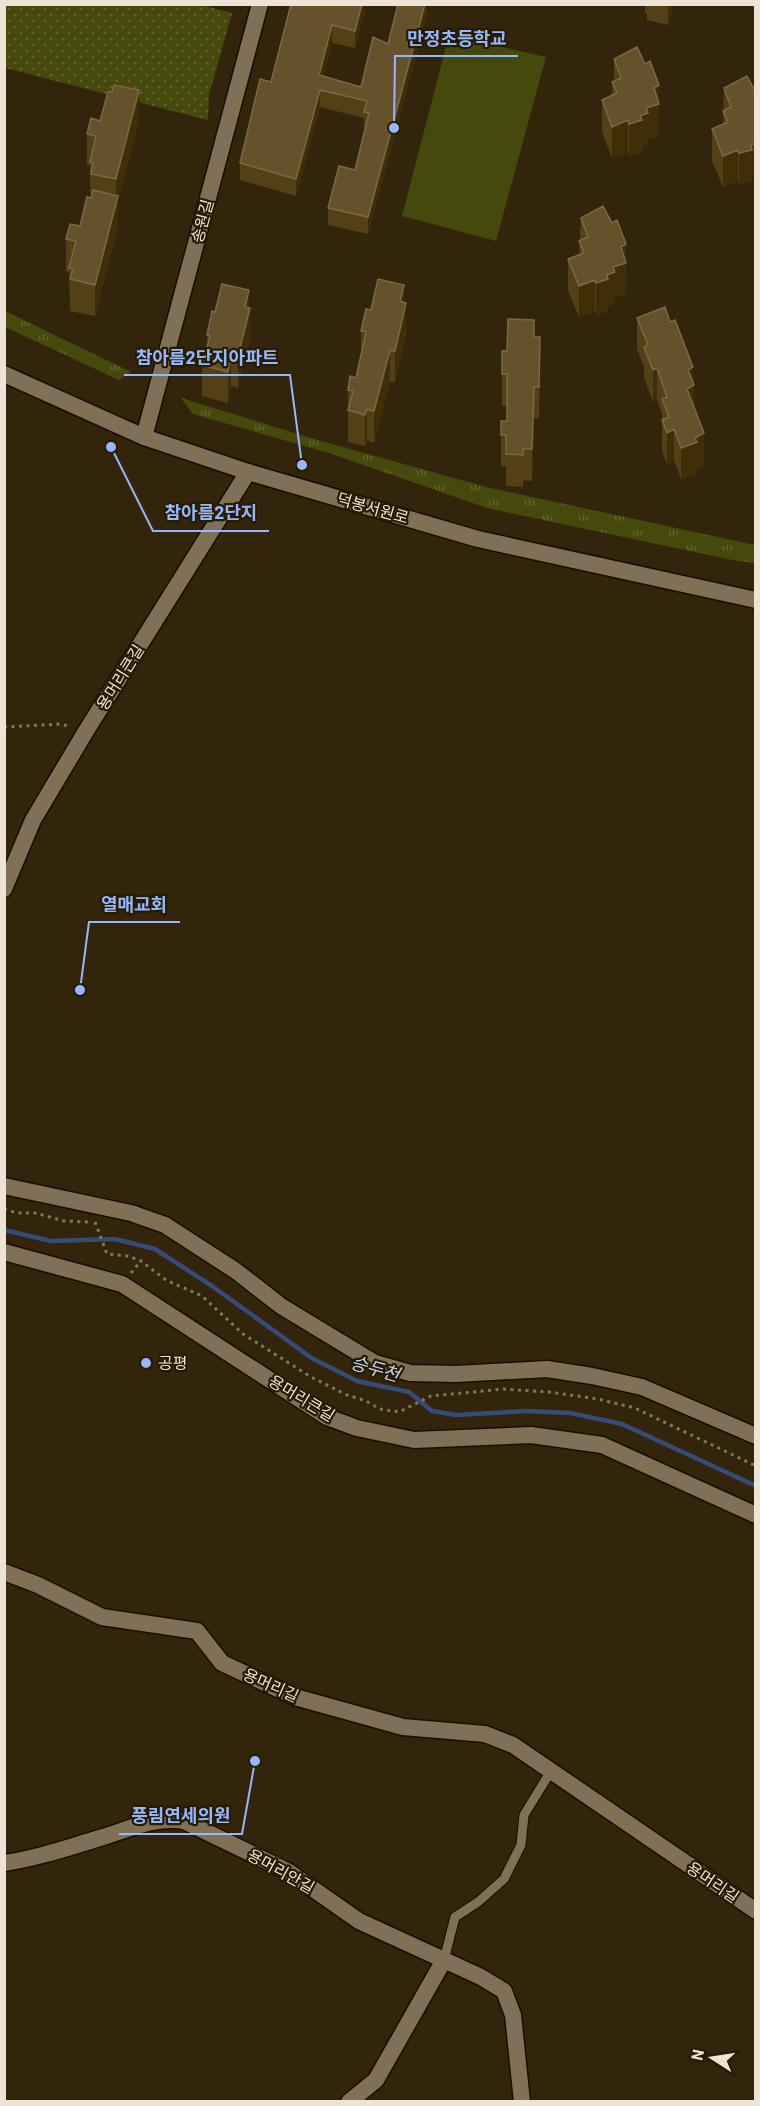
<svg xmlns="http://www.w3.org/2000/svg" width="760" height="2106" font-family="Barlow,'Noto Sans KR',sans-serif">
	<defs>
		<pattern id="grass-tufts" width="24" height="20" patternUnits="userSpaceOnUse" patternTransform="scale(1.5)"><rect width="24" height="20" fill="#46490c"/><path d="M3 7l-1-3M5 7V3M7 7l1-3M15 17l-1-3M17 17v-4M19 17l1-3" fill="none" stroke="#61632e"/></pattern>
		<pattern id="park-dots" width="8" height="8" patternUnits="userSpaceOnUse" patternTransform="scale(1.5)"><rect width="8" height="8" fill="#46490c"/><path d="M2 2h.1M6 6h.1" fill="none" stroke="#61632e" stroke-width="1.8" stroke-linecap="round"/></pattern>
	</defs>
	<rect width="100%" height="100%" fill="#32250b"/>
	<!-- grass -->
	<path fill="url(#grass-tufts)" d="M4 311H5L131 372 119 380 5 327Z
		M181 398 314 439 486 487 755 545V563L737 561 487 508 329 453 193 414Z"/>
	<!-- park -->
	<path fill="url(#park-dots)" d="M197 4 232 13 209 95 208 120 5 68 4 5Z"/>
	<!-- pitch -->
	<path fill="#46490c" d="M449 35 546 57 496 241 402 216Z"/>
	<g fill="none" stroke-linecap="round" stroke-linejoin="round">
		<!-- stream -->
		<path stroke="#354b78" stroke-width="4.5" d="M4 1230 51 1241 115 1239 155 1249 212 1286 313 1359 357 1381 409 1392 432 1411 456 1415 526 1411 570 1413 622 1424 756 1486"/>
		<!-- service casing -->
		<g stroke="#1a0e00" stroke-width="11">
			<path id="service" d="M444 1960 455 1917 478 1902 504 1879 521 1845 524 1815 551 1771"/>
		</g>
		<!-- minor casing -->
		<g stroke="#1a0e00" stroke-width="19">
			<path id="minor" d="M144 437 260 4
				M4 1186 131 1213 165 1225 236 1271 281 1306 375 1363 410 1373 456 1374 547 1369 592 1376 642 1387 756 1436
				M4 1572 38 1585 102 1617 197 1631 222 1663 295 1697 403 1727 485 1734 513 1745 756 1911
				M4 1863C38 1858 70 1847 103 1837 129 1829 156 1816 184 1821L289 1872 359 1921 481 1977 504 1991 513 2015 522 2102
				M349 2102 376 2080 444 1960"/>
		</g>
		<!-- tertiary casing -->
		<g stroke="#1a0e00" stroke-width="19">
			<path id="tertiary" d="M4 889 33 820 86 731 248 472
				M4 1252 122 1284 327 1417 357 1428 414 1440 531 1435 602 1445 756 1515"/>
		</g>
		<!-- secondary casing -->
		<g stroke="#1a0e00" stroke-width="19">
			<path id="secondary" d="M4 374 144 437 248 472 478 539 756 600"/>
		</g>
		<!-- path -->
		<path stroke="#817660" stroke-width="3" stroke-dasharray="3 4.5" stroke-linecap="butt" d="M4 727 61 724 71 727
			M4 1209 17 1213H35L64 1221 88 1222
			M95 1222 107 1254 128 1256 141 1261 166 1280 202 1296 243 1334 311 1377 347 1395 366 1401 380 1409 399 1412 431 1396 504 1389 549 1392 598 1399 635 1408 756 1466
			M131 1273 141 1261"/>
		<!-- service -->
		<use href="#service" stroke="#807055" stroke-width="9"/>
		<!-- minor -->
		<use href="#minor" stroke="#807055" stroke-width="16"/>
		<!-- tertiary -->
		<use href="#tertiary" stroke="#807055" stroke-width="16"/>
		<!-- secondary -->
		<use href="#secondary" stroke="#807055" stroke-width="16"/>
	</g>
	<!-- wall -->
	<path fill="#544016" d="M291 4H366L355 48 332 43 323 76 361 87 388 44 427 4V14L368 234 328 225V208L355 170 365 129H364V118L320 107 296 196 240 180V163L271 82Z
		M645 4H673L668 25 647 20V14L645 13Z
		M614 59 645 64 659 85V135L648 139V144L642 147V152L629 156 628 152 612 158 602 132V100L612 95V82L614 81Z
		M724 88 756 93V174L752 176V181L739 185 738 181 723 187 712 161V129L723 125Z
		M100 121 139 122 118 200V228L95 316 70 311 69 272 66 271V239L80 226 91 198V194H90V166L87 165V134Z
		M581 218 612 223 626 244V294L615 298V303L608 306V311L596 315 595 311 579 317 568 291V259L579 255Z
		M404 302 406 334 395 382H390L374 443 367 440 365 446 348 442V390L356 378 361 356V331L371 310Z
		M249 307 250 339 238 388 231 386 228 403 202 396V365L207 348V335L215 312Z
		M637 318 670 322 693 367 694 408 704 465 697 468V474L681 479 674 461 667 465 662 451V414L657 400 653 402 644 378V367L637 349Z
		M534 337 540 369 539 418H534L532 481 523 480V487L506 486V466H501V421H507V406H502V374L507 351Z"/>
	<!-- shaded-wall -->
	<path fill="#402e09" d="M362 4H366L355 48V31Z
		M425 4H427V14L368 234V217Z
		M668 4H673L668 25Z
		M332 25V43L319 92V75Z
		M659 85V135L648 139V144L642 147V152L629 156V124L640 116 646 108 654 88Z
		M139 90V122L118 200V228L95 316V285L116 206V179Z
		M320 90V107L296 196V179Z
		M628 120V152L612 158V127Z
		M756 143V174L752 176V181L739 185V153L751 145Z
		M738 150V181L723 187V156Z
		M626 244V294L615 298V303L608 306V311L596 315V283L607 275 613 267 621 247Z
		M595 280V311L579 317V286Z
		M404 285V310L406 303V334L395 382V351L400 301Z
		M249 290V314L250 308V339L238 388V356L245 307Z
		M390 350V382L374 443V411Z
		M231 355V386L228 403V372Z
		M693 367 694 385V417L687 389 688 370Z
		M657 368V400L653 402V370Z
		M534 387V418L532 481V449Z
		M367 409V440L365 446V415Z
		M674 429V461L667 465V433Z
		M704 433V465L697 468V474L681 479V448L695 438Z"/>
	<!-- building -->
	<path fill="#65522b" stroke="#7a6946" stroke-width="1.5" d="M291 4H362L355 31 332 25 319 75 361 87 373 37 388 44 398 4H425L368 217 328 208 339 166 355 170 369 113 364 112 367 101 320 90 296 179 240 163 260 79 271 82Z
		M637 47 645 64 650 61 659 85 654 88 659 104 646 108 648 113 640 116 642 120 629 124 628 120 612 127 602 100 617 93 612 82 621 78 614 59Z
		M747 76 756 93V143L751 145 752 150 739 153 738 150 723 156 712 129 728 122 723 111 731 107 724 88Z
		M114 85 139 90 116 179 91 174 93 163 90 162 96 136 87 134 91 118 100 121 108 92H112Z
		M93 190 118 196 95 285 70 279 73 269 69 268 76 241 66 239 70 224 80 226 87 197 91 198Z
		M603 206 612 223 617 220 626 244 621 247 626 263 613 267 615 272 607 275 608 279 596 283 595 280 579 286 568 259 584 253 579 241 588 237 581 218Z
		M378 279 404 285 400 301 406 303 395 351 390 350 374 411 367 409 365 415 348 410 353 391 348 390 350 376 356 378 366 332 361 331 366 309 371 310Z
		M222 284 249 290 245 307 250 308 238 356 231 355 228 372 202 365 210 336 207 335 212 311 215 312Z
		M665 307 670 322 675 320 693 367 688 370 694 385 687 389 704 433 695 438 697 442 681 448 674 429 667 433 662 420 669 417 662 399 667 397 657 368 653 370 644 347 648 345 637 318Z
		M508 319 534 320V337H540L539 387H534L532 449H523V455L506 454V435H501V421H507V374H502V351H507Z"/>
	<!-- markers -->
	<circle fill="#94b7fd" stroke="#281b02" stroke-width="2" cx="146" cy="1363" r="6"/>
	<g text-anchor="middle" stroke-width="4.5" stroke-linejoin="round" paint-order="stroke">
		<!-- street labels -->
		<g font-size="16" fill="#ede4d5" stroke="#281b02">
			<text transform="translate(202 221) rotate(-75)" y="6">송원길</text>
			<text transform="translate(373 508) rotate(16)" y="6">덕봉서원로</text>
			<text transform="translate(120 677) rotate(-58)" y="6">용머리큰길</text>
			<text transform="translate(302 1398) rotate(31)" y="6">용머리큰길</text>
			<text transform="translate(271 1685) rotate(24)" y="6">용머리길</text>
			<text transform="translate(281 1871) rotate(29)" y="6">용머리안길</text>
			<text transform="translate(713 1882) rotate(34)" y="6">용머리길</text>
		</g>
		<!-- poi labels -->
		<g font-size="16" fill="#ede4d5" stroke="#281b02" text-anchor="start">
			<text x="158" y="1369">공평</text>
		</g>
		<!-- water labels -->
		<g font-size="18" font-style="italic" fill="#c7d6f4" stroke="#281b02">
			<text transform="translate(375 1369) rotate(16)" y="6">승두천</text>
		</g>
	</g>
	<!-- callouts -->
	<path fill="none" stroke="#94b7fd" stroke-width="2" d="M394 128L395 56H518M302 465L290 375H124M111 447L153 531H269M80 990L89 922H180M255 1761L242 1834H119"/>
	<g fill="#94b7fd" stroke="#281b02" stroke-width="2">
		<circle cx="394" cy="128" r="6"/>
		<circle cx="302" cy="465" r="6"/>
		<circle cx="111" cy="447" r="6"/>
		<circle cx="80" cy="990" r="6"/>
		<circle cx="255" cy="1761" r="6"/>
	</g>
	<g font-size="18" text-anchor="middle" font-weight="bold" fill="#94b7fd" stroke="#281b02" stroke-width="4.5" stroke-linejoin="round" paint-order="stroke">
		<text x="457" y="45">만정초등학교</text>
		<text x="207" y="364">참아름2단지아파트</text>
		<text x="211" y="519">참아름2단지</text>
		<text x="134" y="911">열매교회</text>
		<text x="181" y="1822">풍림연세의원</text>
	</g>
	<!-- border -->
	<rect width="760" height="2106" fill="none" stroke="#ede4d5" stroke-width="12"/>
	<!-- north arrow -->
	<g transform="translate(712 2058) rotate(282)" stroke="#281b02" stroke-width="4.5" paint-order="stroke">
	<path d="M0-4.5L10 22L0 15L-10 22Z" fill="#ede4d5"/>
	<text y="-9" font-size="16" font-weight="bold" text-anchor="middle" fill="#ede4d5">N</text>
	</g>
</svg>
